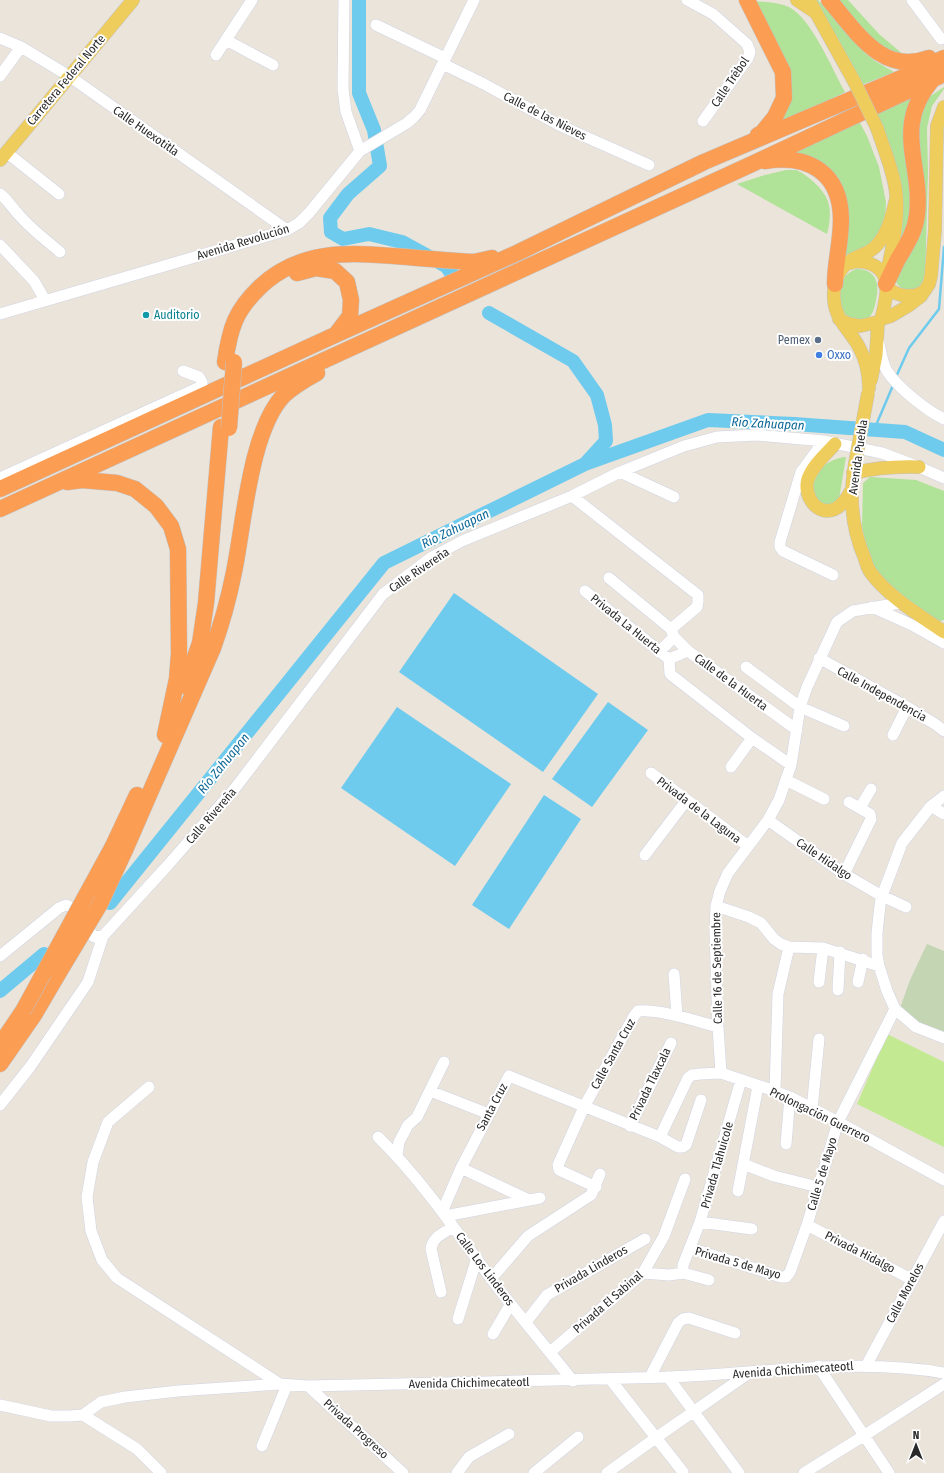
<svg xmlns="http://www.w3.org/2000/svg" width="944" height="1473" font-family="'Fira Sans Condensed',sans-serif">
	<rect width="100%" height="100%" fill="#ebe4db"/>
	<!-- green -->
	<path fill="#b0e297" d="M813 0H818L865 53 875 61 894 72 859 86Z
		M833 0H848L879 34 905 56 882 48Z
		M752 1C764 2 778 2 789 7 812 19 832 69 845 92L778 126 787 102Z
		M944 87V89L932 106 927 128 928 172 925 280 919 289C909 290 900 291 895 280L914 241V128L929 97Z
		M917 96 914 218 898 251 900 215 877 113Z
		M859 121 867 136 879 167 886 202 885 220 883 227 870 245 844 258V205L793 153Z
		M786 170C789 170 793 170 796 170 805 173 822 188 826 197 832 208 830 223 827 234L737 184 765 175Z
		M856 269C876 269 880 283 876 300 875 305 874 311 871 315 868 320 862 321 857 323L842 314C840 296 835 278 856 269Z
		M846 457 839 499 831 505 816 502C815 497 813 492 812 486 811 470 832 458 846 457Z
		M870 477 916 480 944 491V620L935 622 881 578 869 557 862 526 863 483Z"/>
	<!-- cemetery -->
	<path fill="#c3d5b2" d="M927 944 944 951V1033L923 1025 899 1011 910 980Z"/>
	<!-- pitch -->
	<path fill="#c4e993" d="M887 1034 944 1062V1147L857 1104Z"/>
	<!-- water -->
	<path fill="#6ecbed" d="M454 593 598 694 543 772 399 672Z
		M608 702 648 730 592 807 552 779Z
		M397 707 511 784 455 866 341 788Z
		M544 795 581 819 509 929 472 905Z"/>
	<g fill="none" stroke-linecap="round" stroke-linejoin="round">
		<!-- stream -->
		<path stroke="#6ecbed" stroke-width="2.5" d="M896 377 909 348 939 309 944 247
			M874 430 894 383"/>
		<!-- river -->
		<path stroke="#6ecbed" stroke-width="14" d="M359 0V93L374 130 380 166 348 194 330 218 331 232 343 239 369 234 402 242 446 266 452 274
			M489 313 573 361 597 395 605 425 606 441 586 463
			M110 903 384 563 585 464 708 420 794 424 905 432 944 450
			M0 991 44 954"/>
		<!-- minor casing -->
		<g stroke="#d0d3e2" stroke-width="12">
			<path id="minor" d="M344 0 343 89 346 112 360 151
				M687 0 713 14 747 44 750 52 748 58 703 121
				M912 0 941 39
				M376 25 445 58
				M0 38 21 47 69 76 287 230
				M226 40 273 65
				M216 55 252 0
				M443 64 484 84 559 125 649 165
				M0 76 21 47
				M6 152 59 194
				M0 194C8 200 12 208 19 215 31 229 46 240 60 252
				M0 245 34 281 45 300
				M0 314 287 230 299 223 309 213 360 151 407 123 414 117 420 110 474 0
				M879 344C881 353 882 362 887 371 897 387 927 411 944 419
				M824 441 801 472 780 542V547L783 551 833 575
				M620 472 674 497
				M0 478 202 386V382L199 377 183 371
				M572 496 698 595V602L697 607 671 629
				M609 578 671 629 674 637 688 651 797 730
				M585 591 669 659 688 651
				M872 607 912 625 944 643
				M659 652 674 637
				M819 658 907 707 935 724 944 731
				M669 659 670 674 752 738 791 765
				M746 667 800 707 844 726
				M893 735 907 707
				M731 767 752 738
				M651 773 748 846
				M786 780 824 799
				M944 796 931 806 902 843 882 896 880 905 877 933V955L879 966 887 991 895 1009 916 1027 944 1038
				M931 806 944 814
				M860 808 871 789
				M768 820 844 874 882 896 906 907
				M645 855 686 801
				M844 874 871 819 870 814 849 802
				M716 906 749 917 761 923 774 939 781 944 789 947 823 948 879 966
				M0 956 59 908 66 905 71 907 94 937 103 936
				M674 974 677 1016
				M819 982 823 948
				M858 982 863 959
				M838 990 840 952
				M721 1073 718 1027 715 931 716 906 720 891 728 873 768 820 779 800 791 765 800 707 807 687 837 622 853 611 900 603
				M149 1087 108 1122 93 1162 87 1197 91 1231 102 1260 117 1278 280 1384
				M430 1091 489 1114
				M775 1091 778 994 789 947
				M0 1105 30 1067 88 982 103 936 168 865 236 787 383 594 432 557 462 541 572 496 620 472 684 446 717 437 757 435 824 441 882 453 919 467 944 478
				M812 1109 819 1039
				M630 1126 671 1043
				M378 1137C423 1181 458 1234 495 1284 520 1317 547 1348 573 1381
				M660 1137 688 1078 692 1075 700 1074 721 1073 775 1091 790 1097 838 1122 944 1180
				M786 1144 790 1097
				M397 1156 399 1142 408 1125 417 1117 444 1062
				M743 1164 774 1176 818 1187
				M461 1168 529 1200
				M596 1187 559 1170 558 1165 584 1107 634 1016 638 1011C660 1009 696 1021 718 1027
				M738 1191 758 1086
				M442 1212 461 1168 509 1076 660 1137 678 1147H683L686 1145 701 1100
				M445 1216 540 1198
				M700 1222 752 1229
				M807 1225 913 1280
				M690 1248 781 1277H786L790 1272 807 1225 838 1122 895 1009
				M643 1273 669 1275 683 1273
				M491 1279 528 1236 591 1195 600 1174
				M709 1280 683 1273V1265L700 1222 741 1080
				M441 1292 431 1249C432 1237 444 1233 453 1227
				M458 1319 477 1258
				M526 1322 547 1295 645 1239
				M493 1334 510 1305
				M550 1352 643 1273 664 1236 685 1179
				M818 1366 889 1473
				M866 1366 944 1221
				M650 1377 678 1323 683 1319 689 1318 735 1333
				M668 1377 739 1473
				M610 1379 683 1472
				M308 1386 403 1473
				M0 1405 51 1416H69L83 1415 101 1402 125 1397 178 1391 280 1384 308 1386C429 1383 549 1381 670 1377 761 1374 853 1357 944 1373
				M83 1415 137 1449 161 1473
				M262 1446 287 1385
				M457 1473 469 1457 509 1434
				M534 1473 578 1437
				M607 1473 657 1437 749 1373
				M804 1473 865 1435 944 1384"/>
		</g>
		<!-- major casing -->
		<g stroke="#c3c3c3" stroke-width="14">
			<path id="major" d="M797 0 815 12
				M809 0 855 83
				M877 128C883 146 890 163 894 181 901 211 893 246 886 276
				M0 160 133 0
				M850 263C863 259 880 264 885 278 889 287 884 310 881 319
				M886 287C897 296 911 299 923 292
				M839 319 849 324 860 326 878 322 881 319 891 316 908 306 921 296 929 284 931 276 935 230 937 126 944 107
				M871 380 876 355 878 322
				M869 388C869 373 866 360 859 347 850 330 835 320 834 299 833 283 839 265 855 258 862 254 870 253 876 246 888 234 892 215 896 199
				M835 444C826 454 813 465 808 479 803 494 816 517 835 509 842 506 847 498 851 491
				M855 464C849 496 852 529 865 559 866 563 868 569 871 573 890 598 918 614 944 632
				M853 473C875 468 897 466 919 467"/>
		</g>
		<!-- highway casing -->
		<g stroke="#c3c3c3" stroke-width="17">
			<path id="highway" d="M747 0 783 72 784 98 775 117 762 133 758 135
				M829 0C856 31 882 76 929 58
				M765 161C809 154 841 173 841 220 841 242 835 263 835 284
				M297 273 316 268 335 271 347 282 351 300 350 316 337 333
				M886 284C890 276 894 267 898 259 907 244 915 232 917 215 923 164 892 128 932 80
				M225 362C230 328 235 311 260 287 302 247 354 253 407 257 429 259 451 261 474 262L492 258
				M67 482 82 480 117 483 135 489 156 506 171 526 178 549 179 654 177 679 165 735
				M0 489 335 335 519 252 704 162 901 78 944 58
				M0 509 752 164 944 74
				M185 686 200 643 206 603 221 427
				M113 846 137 795
				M125 850 213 648C222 623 229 597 234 572 244 524 250 430 284 395 294 386 306 379 317 373
				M0 1045 23 1011
				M0 1064 34 1015 58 974"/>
		</g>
		<!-- minor -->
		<use href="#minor" stroke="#fff" stroke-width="11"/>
		<!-- major -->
		<use href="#major" stroke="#efcd5c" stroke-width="13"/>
		<!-- highway -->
		<use href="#highway" stroke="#fc9d54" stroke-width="16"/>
		<!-- major-bridge casing -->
		<g stroke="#c3c3c3" stroke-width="14" stroke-linecap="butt">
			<path id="major-bridge" d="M855 83 877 128
				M855 464 868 393"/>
		</g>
		<!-- highway-bridge casing -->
		<g stroke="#c3c3c3" stroke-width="17" stroke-linecap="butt">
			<path id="highway-bridge" d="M229 428 234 362
				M58 974 100 904 125 850
				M23 1011 113 846"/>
		</g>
		<!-- major-bridge -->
		<use href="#major-bridge" stroke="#efcd5c" stroke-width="13"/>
		<!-- highway-bridge -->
		<use href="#highway-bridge" stroke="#fc9d54" stroke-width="16"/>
	</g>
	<!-- markers -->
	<circle fill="#0f9aa8" stroke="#fff" stroke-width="1.5" cx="146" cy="315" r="4"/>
	<circle fill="#5c6f8a" stroke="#fff" stroke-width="1.5" cx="818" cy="340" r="4"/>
	<circle fill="#3f7fe0" stroke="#fff" stroke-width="1.5" cx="819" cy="355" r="4"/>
	<g text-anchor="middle" stroke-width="4" stroke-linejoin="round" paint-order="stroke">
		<!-- street labels -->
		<g font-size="12" fill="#292929" stroke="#fff">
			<text transform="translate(66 80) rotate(-50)" y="4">Carretera Federal Norte</text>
			<text transform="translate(730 82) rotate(-56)" y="4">Calle Trébol</text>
			<text transform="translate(545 116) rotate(27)" y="4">Calle de las Nieves</text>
			<text transform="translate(146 131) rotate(35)" y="4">Calle Huexotitla</text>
			<text transform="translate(243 242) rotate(-17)" y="4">Avenida Revolución</text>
			<text transform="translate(858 457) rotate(-82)" y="4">Avenida Puebla</text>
			<text transform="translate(419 570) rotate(-34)" y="4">Calle Rivereña</text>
			<text transform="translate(626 624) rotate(39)" y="4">Privada La Huerta</text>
			<text transform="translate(731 682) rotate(36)" y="4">Calle de la Huerta</text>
			<text transform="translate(882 694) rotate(29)" y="4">Calle Independencia</text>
			<text transform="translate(699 810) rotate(37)" y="4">Privada de la Laguna</text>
			<text transform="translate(211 816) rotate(-49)" y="4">Calle Rivereña</text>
			<text transform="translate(824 859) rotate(34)" y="4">Calle Hidalgo</text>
			<text transform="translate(717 968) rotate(-91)" y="4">Calle 16 de Septiembre</text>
			<text transform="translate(613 1054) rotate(-61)" y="4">Calle Santa Cruz</text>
			<text transform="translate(650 1084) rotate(-64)" y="4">Privada Tlaxcala</text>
			<text transform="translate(492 1107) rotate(-62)" y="4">Santa Cruz</text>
			<text transform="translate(820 1115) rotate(26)" y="4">Prolongación Guerrero</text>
			<text transform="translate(717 1165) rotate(-74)" y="4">Privada Tlahuicole</text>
			<text transform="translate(822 1174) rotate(-73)" y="4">Calle 5 de Mayo</text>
			<text transform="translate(860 1252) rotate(27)" y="4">Privada Hidalgo</text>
			<text transform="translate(738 1263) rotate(16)" y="4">Privada 5 de Mayo</text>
			<text transform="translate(485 1269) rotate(53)" y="4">Calle Los Linderos</text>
			<text transform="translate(591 1269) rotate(-30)" y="4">Privada Linderos</text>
			<text transform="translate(905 1293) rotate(-62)" y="4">Calle Morelos</text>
			<text transform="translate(608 1302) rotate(-41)" y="4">Privada El Sabinal</text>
			<text transform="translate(793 1370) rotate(-4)" y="4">Avenida Chichimecateotl</text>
			<text transform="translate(469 1383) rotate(-1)" y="4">Avenida Chichimecateotl</text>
			<text transform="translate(356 1429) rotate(42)" y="4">Privada Progreso</text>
		</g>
		<!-- culture labels -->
		<g font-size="12" fill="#0d838f" stroke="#fff" text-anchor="start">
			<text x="154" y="319">Auditorio</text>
		</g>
		<!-- service labels -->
		<g font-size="12" fill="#4e5e75" stroke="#fff" text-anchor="end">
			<text x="810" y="344">Pemex</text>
		</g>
		<!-- shop labels -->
		<g font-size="12" fill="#366cbe" stroke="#fff" text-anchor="start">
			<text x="827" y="359">Oxxo</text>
		</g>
		<!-- water labels -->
		<g font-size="13" font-style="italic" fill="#0e6897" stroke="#fff">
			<text transform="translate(768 423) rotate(3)" y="5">Río Zahuapan</text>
			<text transform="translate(455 528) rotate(-26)" y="5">Río Zahuapan</text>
			<text transform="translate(223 763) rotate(-51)" y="5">Río Zahuapan</text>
		</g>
	</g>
	<!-- north arrow -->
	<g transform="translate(916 1445)" stroke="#ffffff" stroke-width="3" paint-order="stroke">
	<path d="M0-3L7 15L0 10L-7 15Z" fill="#292929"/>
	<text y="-6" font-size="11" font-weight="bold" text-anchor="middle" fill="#292929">N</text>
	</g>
</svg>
